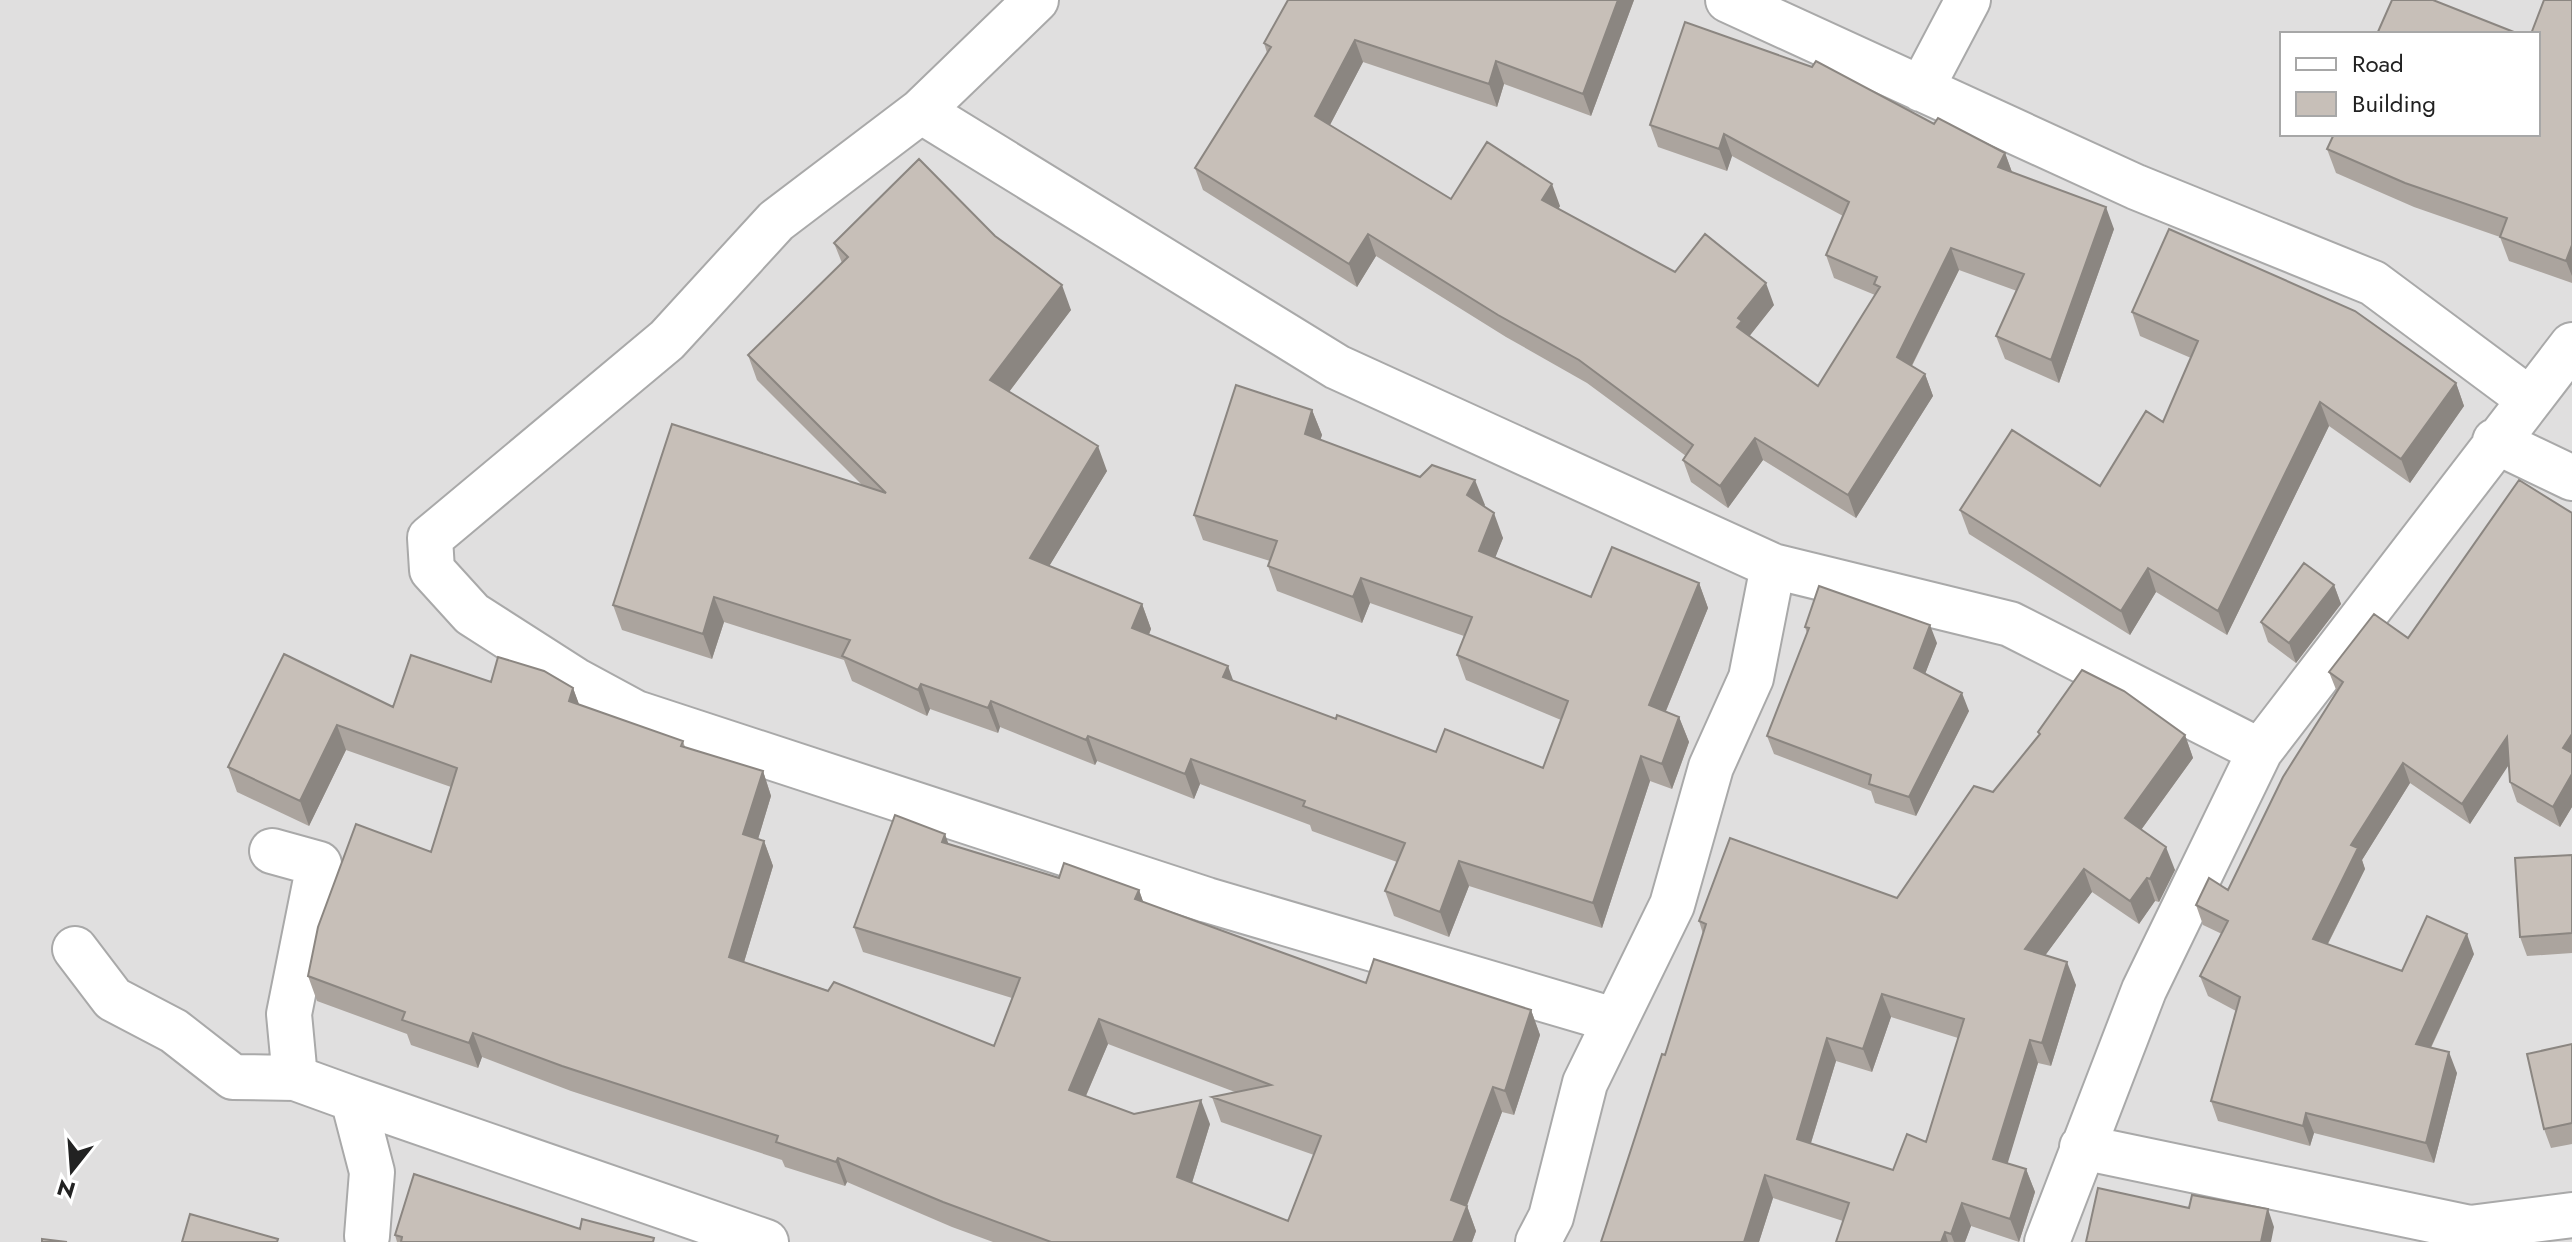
<svg xmlns="http://www.w3.org/2000/svg" width="2572" height="1242" font-family="Jost,sans-serif">
	<rect width="100%" height="100%" fill="#f2efe9"/>
	<!-- residential -->
	<path fill="#e0dfdf" fill-rule="evenodd" d="M0 0H2572V1242H0ZM2282 34H2538V134H2282Z"/>
	<g fill="none" stroke-linecap="round" stroke-linejoin="round">
		<!-- minor casing -->
		<g stroke="#a9a9a9" stroke-width="48">
			<path id="minor" d="M1036 0 921 111 776 221 667 340 430 538 432 570 472 614 575 680 636 713 1207 900 1614 1020
				M1728 0 2136 187 2373 283 2529 399
				M1921 89 1968 0
				M921 111 1337 367 1773 566 2010 624 2260 751
				M2495 441 2572 478
				M272 851 319 864 289 1014 295 1078 353 1099 372 1172 367 1236
				M75 949 113 999 174 1031 233 1077 295 1078
				M353 1099 766 1242
				M2082 1147 2470 1228 2572 1215
				M1538 1242 1551 1217 1585 1083 1672 905 1711 767 1751 678 1773 566
				M2047 1242 2144 990 2260 751 2572 345"/>
		</g>
		<!-- minor -->
		<use href="#minor" stroke="#fff" stroke-width="44"/>
	</g>
	<!-- wall -->
	<path fill="#aba49e" fill-rule="evenodd" d="M1288 0H1634L1591 116 1504 84 1497 107 1363 62 1330 125 1451 199 1560 206 1558 209 1675 272 1774 305 1749 336 1818 386 1875 295 1834 278 1826 255 1843 216 1732 156 1727 171 1658 147 1650 125 1934 124 2005 153 2012 172 2114 229 2059 383 2005 359 1996 336 2017 291 1959 270 1912 366 1925 374 1933 396 1856 518 1763 460 1728 508 1691 482 1683 460 1686 456 1587 383 1506 337 1376 256 1357 287 1203 190 1195 168 1267 53 1264 43Z
		M2572 0V283L2509 261 2500 237 2414 207 2336 173 2327 149 2538 134Z
		M995 236 1071 310 1009 392 1107 471 1049 566 1142 604 1151 629 1149 635 1233 681 1336 719 1436 752 1543 768 1561 720 1466 680 1457 655 1464 636 1370 603 1362 623 1277 591 1268 566 1270 561 1203 540 1194 515 1312 410 1322 435 1320 440 1485 505 1484 506 1503 538 1495 557 1591 597 1699 583 1708 608 1666 711 1679 717 1689 742 1672 789 1650 781 1602 928 1469 886 1449 937 1394 916 1385 891 1397 862 1312 831 1310 825 1200 784 1194 799 1097 761 1095 765 1000 727 998 733 930 709 927 716 852 681 844 660 724 622 712 659 622 630 613 605 862 485 757 380 748 355 842 263 834 243Z
		M2132 312 2456 383 2464 406 2410 483 2329 426 2227 635 2156 592 2130 635 1969 534 1960 510 2100 486 2163 422 2191 358 2140 336Z
		M2572 513V807L2560 827 2517 802 2510 782 2508 765 2470 824 2410 783 2362 860 2365 869 2328 944 2402 971 2474 954 2431 1048 2457 1073 2434 1163 2314 1133 2310 1146 2218 1121 2211 1101 2236 1011 2208 996 2200 976 2222 934 2203 925 2196 905 2228 890 2337 692 2329 672 2408 638Z
		M2334 585 2341 604 2296 663 2268 642 2261 622Z
		M1805 627 1937 643 1925 674 1969 711 1916 816 1875 803 1871 791 1774 754 1767 736 1807 633Z
		M284 654 393 707 573 688 579 705 683 741 685 747 763 771 771 796 758 839 764 841 773 866 744 962 994 1046 1012 998 863 952 854 927 949 844 1059 878 1139 890 1143 902 1366 983 1531 1010 1540 1035 1514 1115 1502 1112 1467 1206 1476 1231 1472 1242H993L952 1227 847 1182 845 1186 785 1167 782 1160 571 1091 482 1057 478 1068 411 1045 407 1034 317 1001 308 976 431 852 451 787 346 750 309 826 237 792 228 767ZM1108 1044 1235 1092 1212 1097 1221 1122 1314 1155 1288 1221 1192 1183 1210 1124 1134 1114 1086 1096Z
		M2038 732 2185 735 2193 758 2141 830 2175 870 2159 902 2155 901 2139 924 2092 892 2045 955 2076 985 2051 1066 2038 1063 2007 1163 2026 1169 2035 1192 2019 1242 1971 1226 1965 1242H1836L1843 1221 1773 1198 1759 1242H1601L1665 1055 1703 934 1699 921 1897 898 1993 792 2039 735ZM1891 1017 1958 1038 1926 1142 1893 1170 1811 1143 1836 1061 1872 1072Z
		M2572 855V953L2527 956 2520 937Z
		M2572 1044V1144L2551 1148 2544 1129Z
		M580 1229 655 1242H397L395 1235Z"/>
	<!-- shaded-wall -->
	<path fill="#8b8681" d="M1618 0H1634L1591 116 1583 94Z
		M1355 40 1363 62 1323 138 1315 116Z
		M1496 61 1504 84 1497 107 1489 84Z
		M1724 134 1732 156 1727 171 1719 149Z
		M2005 153 2013 175 1998 167Z
		M1552 184 1560 206 1550 222 1542 200Z
		M2106 207 2114 229 2059 383 2051 360Z
		M1368 234 1376 256 1357 287 1349 264Z
		M2572 245V276L2566 261Z
		M1951 248 1959 270 1905 379 1897 357Z
		M1766 283 1774 305 1748 338 1737 327 1738 318Z
		M1062 285 1071 310 999 405 990 380Z
		M1925 374 1933 396 1856 518 1848 495Z
		M2456 383 2464 406 2410 483 2401 459Z
		M2320 402 2329 426 2227 635 2218 611Z
		M1312 410 1322 435 1314 459 1305 434Z
		M1755 438 1763 460 1728 508 1720 486Z
		M1098 446 1107 471 1039 583 1030 558Z
		M1475 480 1485 505 1476 520 1467 495Z
		M1494 513 1503 538 1488 576 1479 551Z
		M2148 568 2156 592 2130 635 2121 611Z
		M1361 578 1370 603 1362 623 1353 597Z
		M1699 583 1708 608 1658 730 1649 705Z
		M2334 585 2341 604 2296 663 2289 643Z
		M714 597 724 622 712 659 703 634Z
		M1142 604 1151 629 1141 653 1132 628Z
		M1930 625 1937 643 1920 687 1914 668Z
		M1228 666 1237 691 1223 677Z
		M921 684 930 709 927 716 918 690Z
		M573 688 582 712 569 701Z
		M1962 693 1969 711 1916 816 1909 797Z
		M991 701 1000 727 998 733 988 708Z
		M1679 717 1689 742 1672 789 1662 764Z
		M337 725 346 750 309 826 300 801Z
		M2572 734V766L2563 748Z
		M2185 735 2193 758 2133 841 2125 818Z
		M1088 736 1097 761 1095 765 1086 740Z
		M2507 737 2514 757 2470 824 2462 804Z
		M1641 756 1650 781 1602 928 1593 903Z
		M1191 759 1200 784 1194 799 1185 774Z
		M2403 763 2410 783 2362 860 2365 869 2320 959 2313 939 2351 845Z
		M763 771 771 796 752 859 743 834Z
		M2572 774V807L2560 827 2553 807Z
		M945 834 954 859 942 842Z
		M764 841 773 866 738 982 729 957Z
		M2166 847 2175 870 2159 902 2150 879Z
		M1459 861 1469 886 1449 937 1440 912Z
		M2084 869 2092 892 2033 972 2025 949Z
		M2147 878 2155 901 2139 924 2130 901Z
		M1139 890 1148 915 1135 899Z
		M2467 934 2474 954 2423 1064 2416 1044Z
		M2067 962 2076 985 2051 1066 2042 1043Z
		M1882 994 1891 1017 1872 1072 1863 1049Z
		M1531 1010 1540 1035 1514 1115 1505 1091Z
		M1099 1019 1108 1044 1078 1114 1069 1090Z
		M473 1033 482 1057 478 1068 469 1043Z
		M1827 1038 1836 1061 1805 1162 1797 1139Z
		M2030 1040 2038 1063 2002 1182 1993 1159Z
		M2449 1052 2457 1073 2434 1163 2426 1143Z
		M1493 1087 1502 1112 1461 1221 1467 1206 1476 1231 1472 1242H1453L1451 1200Z
		M1201 1100 1210 1124 1186 1202 1177 1177Z
		M2306 1113 2314 1133 2310 1146 2303 1126Z
		M838 1158 847 1182 845 1186 836 1162Z
		M2026 1169 2035 1192 2019 1242 2010 1219Z
		M1765 1175 1773 1198 1759 1242H1744Z
		M1962 1203 1971 1226 1965 1242H1954L1951 1234Z
		M2268 1209 2274 1227 2271 1242H2261Z
		M1945 1232 1948 1242H1941Z"/>
	<!-- building -->
	<path fill="#c7bfb8" stroke="#8b8681" stroke-width="2" fill-rule="evenodd" d="M1288 0H1618L1583 94 1496 61 1489 84 1355 40 1315 116 1451 199 1487 142 1552 184 1542 200 1675 272 1705 234 1766 283 1738 318 1742 321 1737 327 1818 386 1880 287 1874 284 1877 277 1826 255 1849 202 1724 134 1719 149 1650 125 1685 22 1812 67 1816 61 1934 124 1938 118 2005 153 1998 167 2106 207 2051 360 1996 336 2024 274 1951 248 1897 357 1925 374 1848 495 1755 438 1720 486 1683 460 1693 445 1579 360 1498 315 1368 234 1349 264 1195 168 1271 47 1264 43Z
		M2392 0H2433L2519 34H2377Z
		M2544 0H2572V245L2566 261 2500 237 2507 218 2405 183 2327 149 2334 134H2538V34H2531Z
		M919 159 995 236 1062 285 990 380 1098 446 1030 558 1142 604 1132 628 1228 666 1223 677 1336 719 1337 715 1436 752 1445 729 1543 768 1568 701 1457 655 1472 617 1361 578 1353 597 1268 566 1277 541 1194 515 1236 385 1312 410 1305 434 1420 477 1432 465 1475 480 1467 495 1494 513 1479 551 1591 597 1612 547 1699 583 1649 705 1679 717 1662 764 1641 756 1593 903 1459 861 1440 912 1385 891 1405 843 1303 806 1305 801 1191 759 1185 774 1088 736 1086 740 991 701 988 708 921 684 918 690 842 656 850 640 714 597 703 634 613 605 672 424 886 493 748 355 848 257 834 243Z
		M2169 229 2355 311 2456 383 2401 459 2320 402 2218 611 2148 568 2121 611 1960 510 2012 430 2100 486 2146 411 2163 422 2198 341 2132 312Z
		M2519 480 2572 513V734L2563 748 2572 753V774L2553 807 2510 782 2507 737 2462 804 2403 763 2351 845 2358 848 2313 939 2402 971 2427 916 2467 934 2416 1044 2449 1052 2426 1143 2306 1113 2303 1126 2211 1101 2240 997 2200 976 2228 921 2196 905 2209 878 2228 890 2283 777 2343 682 2329 672 2374 614 2408 638Z
		M2304 563 2334 585 2289 643 2261 622Z
		M1819 586 1930 625 1914 668 1962 693 1909 797 1869 784 1871 775 1767 736 1809 628 1805 627Z
		M284 654 393 707 411 655 491 682 498 657 544 671 573 688 569 701 683 741 681 746 763 771 743 834 764 841 729 957 828 991 834 982 994 1046 1020 978 854 927 895 815 945 834 942 842 1059 878 1064 863 1139 890 1135 899 1366 983 1374 959 1531 1010 1505 1091 1493 1087 1451 1200 1467 1206 1453 1242H1051L943 1202 838 1158 836 1162 776 1142 778 1136 562 1066 473 1033 469 1043 402 1020 405 1012 308 976 318 927 356 824 431 852 457 768 337 725 300 801 228 767ZM1099 1019 1271 1085 1212 1097 1321 1136 1288 1221 1177 1177 1201 1100 1134 1114 1069 1090Z
		M2082 670 2124 691 2185 735 2125 818 2166 847 2150 879 2147 878 2130 901 2084 869 2025 949 2067 962 2042 1043 2030 1040 1993 1159 2026 1169 2010 1219 1962 1203 1951 1234 1945 1232 1941 1242H1836L1849 1203 1765 1175 1744 1242H1601L1662 1054 1665 1055 1706 924 1699 921 1730 838 1897 898 1974 786 1993 792 2040 734 2038 732ZM1882 994 1964 1019 1926 1142 1907 1134 1893 1170 1797 1139 1827 1038 1863 1049Z
		M2572 855V933L2520 937 2515 858Z
		M2572 1044V1123L2544 1129 2527 1054Z
		M414 1174 580 1229 582 1219 654 1238 653 1242H401L402 1237 395 1235Z
		M2098 1188 2189 1208 2192 1195 2268 1209 2261 1242H2086Z
		M190 1214 278 1239 277 1242H182Z
		M42 1239 67 1242H42Z"/>
	<!-- legend -->
	<rect x="2280" y="32" width="260" height="104" fill="#ffffff" stroke="#a7a7a7" stroke-width="2"/>
	<rect x="2296" y="58" width="40" height="12" fill="#ffffff" stroke="#a7a7a7" stroke-width="2"/>
	<text x="2352" y="72" font-size="24" fill="#222222">Road</text>
	<rect x="2296" y="92" width="40" height="24" fill="#c7bfb8" stroke="#a7a7a7" stroke-width="2"/>
	<text x="2352" y="112" font-size="24" fill="#222222">Building</text>
	<!-- north arrow -->
	<g transform="translate(72 1170) rotate(197)" stroke="#ffffff" stroke-width="6" paint-order="stroke">
	<path d="M0-6L14 30L0 20L-14 30Z" fill="#222222"/>
	<text y="-12" font-size="22" font-weight="bold" text-anchor="middle" fill="#222222">N</text>
	</g>
</svg>
